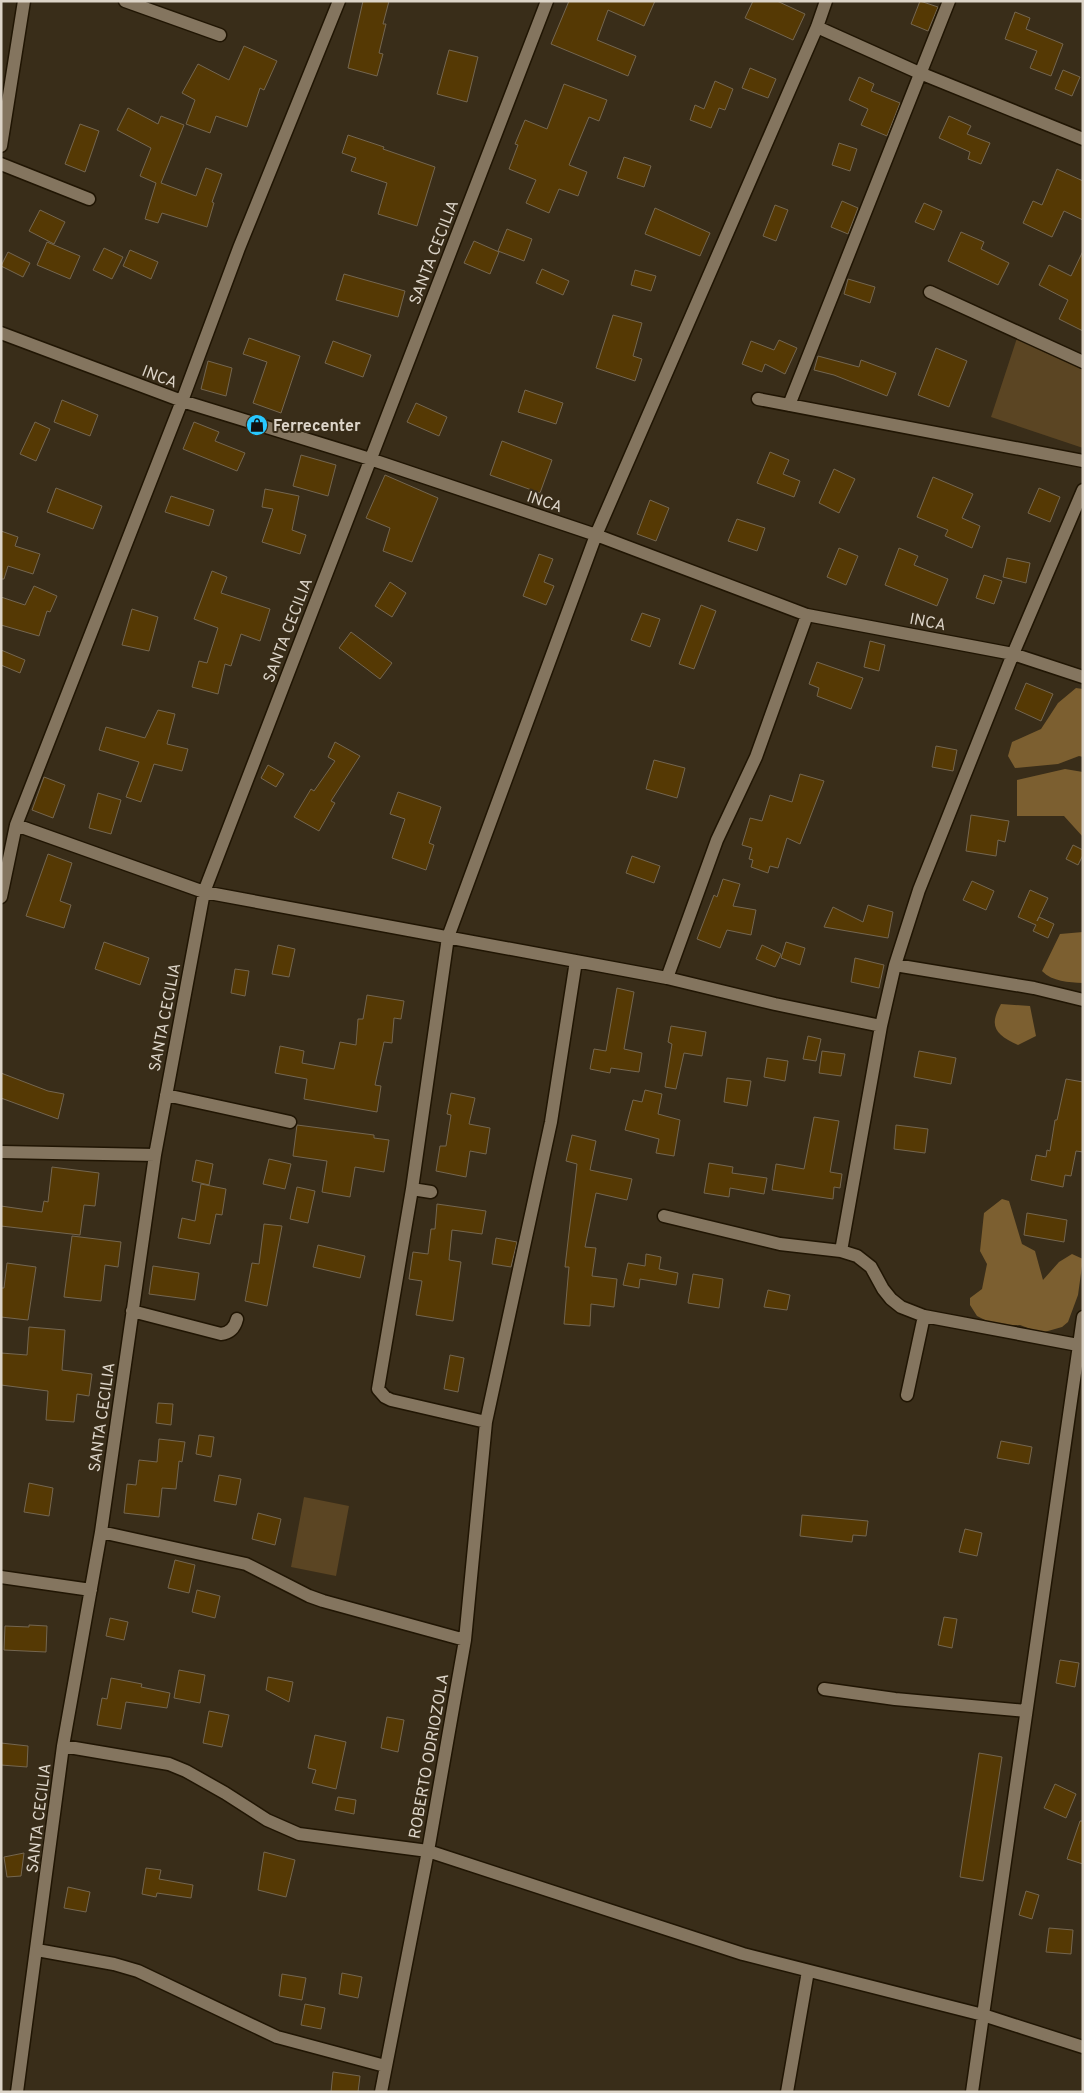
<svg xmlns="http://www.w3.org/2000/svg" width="1084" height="2093" font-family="Overpass,sans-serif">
	<rect width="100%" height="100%" fill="#392d19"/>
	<!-- green -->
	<path fill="#5b4523" d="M1017 338 1083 360V448L991 417Z
		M304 1497 349 1506 336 1576 291 1567Z"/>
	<!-- forest -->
	<path fill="#7c5f30" d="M1076 688 1083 689V757L1079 756 1058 764 1015 768 1008 756 1012 742 1041 729 1058 703Z
		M1065 769 1083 772V837L1064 816H1017V780Z
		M1083 932V983C1068 982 1053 982 1042 971L1060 934Z
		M1001 1004 1030 1006 1036 1036 1018 1045C996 1035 988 1027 1001 1004Z
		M1002 1199 1009 1201 1022 1244 1035 1251 1043 1280 1059 1262 1072 1254 1083 1259 1078 1295 1068 1322 1062 1327 1041 1333 1020 1325 997 1326 977 1316 970 1305V1298L982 1289 987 1264 980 1251 984 1213Z"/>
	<!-- building -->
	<path fill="#553904" stroke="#746650" d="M363 1H389L383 24H386L379 53 383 54 377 76 348 68Z
		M569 1H655L644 26 608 10 597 40 636 56 628 76 551 44Z
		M753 1H777L805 14 793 40 745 18Z
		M920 1 938 7 928 31 911 24Z
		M1015 12 1030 18 1026 29 1063 44 1051 76 1030 68 1037 51 1005 39Z
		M244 46 277 61 264 90 260 88 247 127 216 116 210 133 186 124 195 100 182 93 198 64 229 80Z
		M449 50 478 57 467 102 437 94Z
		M750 68 776 79 768 98 742 88Z
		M1063 70 1080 77 1072 96 1055 89Z
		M859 77 874 84 871 91 900 103 887 136 861 125 868 109 849 100Z
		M715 81 733 89 725 110 719 108 711 128 690 120 695 105 704 109Z
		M564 84 607 100 599 121 589 117 569 165 587 172 578 196 559 189 549 213 526 203 536 180 509 169 518 145 515 144 525 120 547 129Z
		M128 108 158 124 161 116 184 125 161 183 196 196 206 168 222 174 212 202 214 203 207 227 162 213 158 223 145 219 156 183 140 176 151 148 117 130Z
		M949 116 971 126 967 134 990 143 981 164 968 159 970 152 939 138Z
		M80 124 99 131 85 172 65 164Z
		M348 135 384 147 383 149 435 167 417 226 378 214 387 183 351 171 356 158 342 153Z
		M839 143 857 149 850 171 832 165Z
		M624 157 651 166 644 187 617 178Z
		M1057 169 1083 181V220L1064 211 1052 237 1023 223 1033 201 1042 205Z
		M842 201 858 208 848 234 831 227Z
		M924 203 942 211 934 230 915 222Z
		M775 205 788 210 776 241 763 236Z
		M655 208 710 233 700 256 645 234Z
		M40 210 65 222 54 244 29 231Z
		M507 229 532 239 524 261 498 251Z
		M961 232 984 242 981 249 1009 263 998 285 948 261Z
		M474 241 499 252 490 274 464 263Z
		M47 242 80 256 70 279 37 265Z
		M104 248 123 257 112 279 93 270Z
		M130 250 158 262 151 279 123 266Z
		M1083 251V331L1059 319 1068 300 1039 285 1049 265 1071 276Z
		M8 252 30 263 23 277 1 266Z
		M542 269 569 281 563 295 536 283Z
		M635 270 656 276 651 291 631 285Z
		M344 274 405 291 398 317 336 300Z
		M848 279 875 287 870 303 844 294Z
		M613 315 642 323 633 356 642 359 635 381 596 368Z
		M249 338 300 356 281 413 253 403 267 362 243 354Z
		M779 340 797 348 785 374 765 364 762 372 742 364 751 341 774 350Z
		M333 341 371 355 363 377 325 363Z
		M936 348 967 361 949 407 918 395Z
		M818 356 859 367 861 360 896 373 887 396 834 375 814 370Z
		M208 361 232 368 226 396 201 389Z
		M525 390 563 403 556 424 518 412Z
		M62 400 98 415 90 436 54 422Z
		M416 403 447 417 439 436 407 422Z
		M35 422 50 429 36 461 20 454Z
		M194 422 219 432 215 441 245 453 237 471 183 449Z
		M502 441 552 460 540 493 490 475Z
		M770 452 789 460 783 474 800 481 794 497 757 483Z
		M301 455 336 465 328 496 293 486Z
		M834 469 855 479 839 513 819 503Z
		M385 475 438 498 412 562 383 551 390 528 366 518Z
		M933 477 973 494 962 518 980 526 972 548 945 536 948 530 917 517Z
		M56 488 102 506 93 529 47 512Z
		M1039 488 1060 497 1050 522 1028 513Z
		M265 489 299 496 292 530 306 535 300 554 262 542 273 509 262 507Z
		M171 496 214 510 209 526 165 512Z
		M650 500 669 508 656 541 637 534Z
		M737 519 765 528 757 551 728 541Z
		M1 531 18 537 15 546 40 554 33 574 8 566 4 579H1Z
		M839 548 858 556 846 585 827 577Z
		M899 548 918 556 914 565 948 579 937 606 885 585Z
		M539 554 553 559 544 582 554 586 546 605 523 596Z
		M1007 558 1030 563 1026 583 1003 577Z
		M212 571 227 577 221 593 270 609 260 641 241 634 231 666 225 664 218 694 192 687 199 661 207 663 218 628 194 619Z
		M984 575 1002 581 994 604 976 598Z
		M390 582 406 593 392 617 375 606Z
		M34 586 57 596 50 612 47 611 39 636 1 625V597L25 605Z
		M701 605 716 611 694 669 679 664Z
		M132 609 158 617 149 651 122 645Z
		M642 613 660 619 650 647 631 640Z
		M351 632 392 663 380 679 339 648Z
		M870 641 885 645 879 671 864 667Z
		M1 650 25 660 20 673 1 665Z
		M817 662 863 678 851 709 817 696 819 688 809 684Z
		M1026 683 1053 694 1041 721 1015 709Z
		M158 710 175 714 167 744 188 749 182 771 154 764 141 802 126 797 139 762 99 750 106 727 145 738Z
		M335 742 360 756 331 801 335 803 319 831 294 817 311 789 314 791 335 761 328 757Z
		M936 746 957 750 953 771 932 767Z
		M654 760 685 768 677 798 646 789Z
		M268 765 284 774 276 787 261 778Z
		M800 774 824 781 800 844 787 838 778 868 770 866 768 873 751 867 753 860 749 859 752 848 742 845 750 818 762 821 770 795 792 802Z
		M44 777 65 785 53 818 32 810Z
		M398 792 441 807 429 843 434 845 426 870 392 858 405 819 390 814Z
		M98 793 121 800 111 834 89 828Z
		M971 815 1009 821 1005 842 998 840 996 856 966 851Z
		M1073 845 1083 850V855L1078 865 1066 859Z
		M48 854 72 863 60 901 71 905 64 928 26 916Z
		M632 856 660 866 654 883 626 873Z
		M723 879 740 884 733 906 756 910 751 935 727 930 720 948 697 939 714 895 717 897Z
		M972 881 994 891 986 910 963 900Z
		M1030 890 1048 898 1037 921 1039 917 1054 924 1048 938 1033 931 1036 925 1018 917Z
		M868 905 893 912 888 938 824 927 833 907 863 922Z
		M104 942 149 958 140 985 95 969Z
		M786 942 805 948 800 965 781 958Z
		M278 945 295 949 289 977 272 974Z
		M762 945 781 954 775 967 756 959Z
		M855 958 884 965 879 988 851 982Z
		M235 969 249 971 245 996 231 993Z
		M617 988 634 992 624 1049 642 1053 639 1072 611 1068 610 1073 590 1069 594 1049 606 1051Z
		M367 995 404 1001 401 1019 394 1018 392 1043 384 1042 375 1085 381 1086 377 1112 304 1099 307 1079 275 1073 280 1046 304 1051 302 1063 334 1069 340 1042 356 1045 358 1019H363Z
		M671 1026 706 1032 702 1056 684 1053 676 1089 665 1087 672 1044 668 1042Z
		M808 1036 821 1039 816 1061 803 1059Z
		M822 1051 845 1054 841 1076 819 1073Z
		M919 1051 956 1058 951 1084 914 1077Z
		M767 1058 788 1061 785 1081 764 1077Z
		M1 1073 48 1091 64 1094 58 1119 1 1098Z
		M727 1078 751 1081 747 1106 724 1102Z
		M1066 1079 1083 1082V1152L1076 1151 1071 1176 1065 1175 1063 1187 1031 1180 1036 1155 1046 1157 1047 1150 1050 1151 1055 1120H1057Z
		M645 1090 662 1094 658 1114 680 1120 674 1156 656 1153 659 1139 625 1130 633 1100 642 1102Z
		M451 1093 475 1098 469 1124 490 1128 486 1154 470 1151 466 1177 436 1171 440 1146H446L451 1115 447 1114Z
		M814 1117 839 1121 830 1172 842 1174 840 1188 834 1187 833 1199 772 1190 776 1164 804 1169Z
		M297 1125 374 1135V1138L389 1140 384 1172 355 1167 350 1197 322 1192 327 1161 293 1156Z
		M896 1125 928 1129 925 1153 894 1149Z
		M572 1135 596 1141 590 1170 632 1179 627 1200 596 1193 585 1247 596 1248 592 1276 617 1279 614 1307 591 1304 590 1326 564 1324 569 1267H565L577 1164 566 1161Z
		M269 1159 291 1164 285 1189 263 1184Z
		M196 1160 213 1164 209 1185 192 1181Z
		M709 1163 733 1167 732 1173 767 1178 764 1194 730 1188 729 1197 704 1193Z
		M52 1167 99 1173 95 1206 84 1205 80 1235 1 1226V1206L42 1212 44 1201 48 1202Z
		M201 1184 226 1189 222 1215 216 1214 210 1244 178 1238 182 1218 195 1221Z
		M297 1187 315 1191 308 1223 290 1219Z
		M437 1204 486 1211 482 1234 452 1230 449 1260 461 1262 453 1321 416 1315 422 1281 409 1279 413 1252 428 1254 431 1229H435Z
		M1027 1213 1067 1220 1064 1242 1024 1235Z
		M264 1224 282 1226 267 1306 245 1301 252 1263 259 1264Z
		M72 1236 121 1242 118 1267 105 1265 101 1301 64 1297Z
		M496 1238 517 1242 511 1267 492 1264Z
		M318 1245 365 1256 360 1278 313 1267Z
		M646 1254 661 1257 659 1269 678 1273 676 1285 640 1279 639 1288 623 1285 628 1263 645 1266Z
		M7 1263 36 1267 28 1320 1 1317V1288H4Z
		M153 1266 199 1273 195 1300 149 1294Z
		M693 1274 723 1279 719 1308 688 1303Z
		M768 1290 790 1295 787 1310 764 1307Z
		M29 1327 65 1330 62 1370 92 1374 89 1396 77 1394 74 1422 46 1420 48 1391 1 1385V1353L27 1355Z
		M450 1355 464 1358 458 1392 444 1389Z
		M158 1403 173 1404 171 1425 156 1423Z
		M199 1435 214 1437 211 1457 196 1454Z
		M159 1439 185 1442 182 1462 179 1461 176 1489 162 1488 159 1517 124 1513 127 1484 136 1485 139 1460 157 1462Z
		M1001 1441 1032 1447 1029 1464 997 1458Z
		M219 1475 241 1479 236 1505 214 1501Z
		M29 1483 53 1488 49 1516 24 1512Z
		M258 1513 281 1519 275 1545 252 1539Z
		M802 1515 868 1521 866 1536 853 1535 852 1542 800 1536Z
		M965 1529 982 1533 977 1556 959 1552Z
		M175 1560 195 1565 189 1593 168 1588Z
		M197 1590 220 1596 215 1618 192 1612Z
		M944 1617 957 1619 952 1648 938 1645Z
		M110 1618 128 1622 124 1640 106 1636Z
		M29 1625 47 1626 46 1652 4 1650 5 1626 29 1627Z
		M1060 1660 1079 1663 1075 1687 1056 1683Z
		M179 1670 205 1675 200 1703 174 1698Z
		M268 1677 293 1682 289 1702 266 1690Z
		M111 1678 142 1684 141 1687 170 1693 167 1708 126 1702 121 1729 97 1725 102 1698 107 1699Z
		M209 1711 229 1715 222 1747 203 1743Z
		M387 1717 404 1720 398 1752 381 1748Z
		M315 1735 346 1742 336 1789 312 1783 316 1770 308 1768Z
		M1 1743 28 1746 27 1767 1 1765Z
		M979 1753 1002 1757 983 1881 960 1877Z
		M1055 1784 1076 1794 1066 1818 1044 1808Z
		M338 1797 356 1800 354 1814 335 1810Z
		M1080 1821H1083V1864L1067 1859Z
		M264 1852 295 1860 286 1897 258 1890Z
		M24 1853 21 1876 7 1877 4 1857Z
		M146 1868 161 1870 159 1879 193 1885 191 1898 157 1893 156 1897 142 1894Z
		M68 1887 90 1892 86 1912 64 1908Z
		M1026 1891 1039 1895 1032 1919 1019 1915Z
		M1049 1928 1073 1930 1071 1954 1046 1952Z
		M342 1973 362 1977 358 1998 339 1994Z
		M282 1974 306 1978 302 2000 279 1996Z
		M305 2004 325 2008 321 2029 301 2025Z
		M333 2072 360 2076 358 2092H331Z"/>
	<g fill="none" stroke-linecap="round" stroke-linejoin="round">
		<!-- minor casing -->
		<g stroke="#201503" stroke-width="15">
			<path id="minor" d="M125 1 220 35
				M817 27 915 71 1083 139
				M1 146 24 1
				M1 164 89 199
				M930 292 1083 362
				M1 333 182 401 370 459 596 535 807 615 1013 654 1083 677
				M758 399 1083 461
				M789 405 949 1
				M16 825 204 892 667 978 775 1004 881 1026 895 965 919 890 1013 654 1083 490
				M1 897 16 825 182 401 239 248 339 1
				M895 965 1034 988 1083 1000
				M667 978 717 840 756 757 807 615
				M166 1095 290 1122
				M1 1152 155 1155
				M412 1189 431 1192
				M664 1216 780 1244 841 1251 857 1256 871 1267 883 1289 891 1299 901 1307 924 1316 1078 1345
				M841 1251 881 1026
				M132 1311 221 1334C230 1333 235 1327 237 1319
				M907 1395 924 1316
				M486 1422 391 1400 385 1397 378 1389 412 1189 448 937 596 535 817 27 826 1
				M101 1532 246 1564 309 1596 323 1601 465 1640
				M1 1577 91 1590
				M824 1689 895 1699 1026 1711
				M63 1746 169 1764 186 1771 225 1793 267 1820 299 1834 428 1851 743 1954 983 2015 1083 2047
				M37 1950 114 1964 138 1971 277 2037 385 2066
				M17 2092 63 1746 101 1532 155 1155 204 892 547 1
				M381 2092 428 1851 465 1640 486 1422 551 1122 576 961
				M787 2092 808 1971
				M972 2092 1083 1317"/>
		</g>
		<!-- minor -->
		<use href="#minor" stroke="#84755f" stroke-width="12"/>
	</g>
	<!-- icons -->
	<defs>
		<g id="shop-disc" transform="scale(1.125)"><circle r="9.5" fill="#28c8ff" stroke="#392d19"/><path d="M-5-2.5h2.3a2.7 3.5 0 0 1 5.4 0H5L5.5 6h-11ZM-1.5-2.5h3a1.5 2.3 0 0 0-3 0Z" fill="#111"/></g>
	</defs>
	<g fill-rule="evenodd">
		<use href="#shop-disc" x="257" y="425"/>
	</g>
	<g text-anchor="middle" stroke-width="4" stroke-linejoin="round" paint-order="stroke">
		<!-- street labels -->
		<g font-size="16" fill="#ddd5c9" stroke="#392d19">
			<text transform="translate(433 252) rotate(-69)" y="6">SANTA CECILIA</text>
			<text transform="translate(160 376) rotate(21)" y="6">INCA</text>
			<text transform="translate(545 501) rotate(19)" y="6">INCA</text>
			<text transform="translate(928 621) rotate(11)" y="6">INCA</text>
			<text transform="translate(287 630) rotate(-69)" y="6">SANTA CECILIA</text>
			<text transform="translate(164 1017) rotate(-79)" y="6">SANTA CECILIA</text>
			<text transform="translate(101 1417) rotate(-82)" y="6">SANTA CECILIA</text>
			<text transform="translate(428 1756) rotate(-80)" y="6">ROBERTO ODRIOZOLA</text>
			<text transform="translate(38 1818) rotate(-83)" y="6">SANTA CECILIA</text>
		</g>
		<!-- poi labels -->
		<g font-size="16" font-weight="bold" fill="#ddd5c9" stroke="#392d19" text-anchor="start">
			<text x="273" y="431">Ferrecenter</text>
		</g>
	</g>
	<!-- border -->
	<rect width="1084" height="2093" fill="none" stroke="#ddd5c9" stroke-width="5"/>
</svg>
